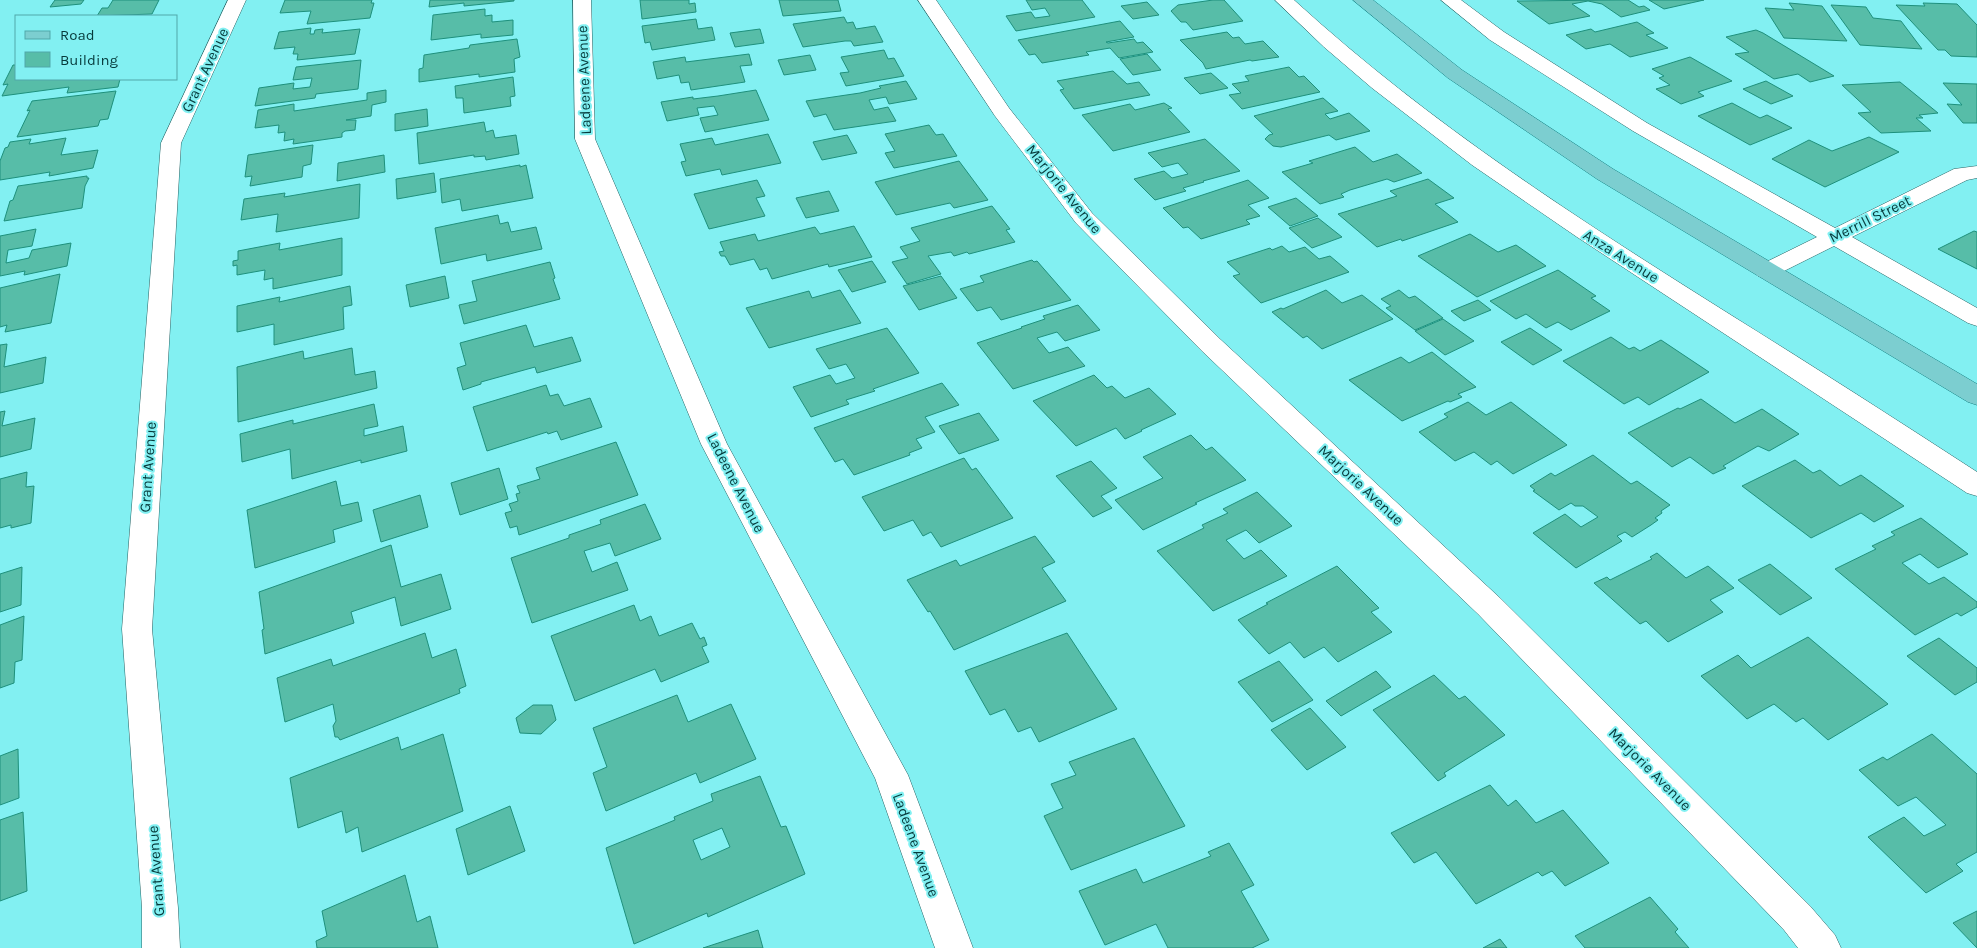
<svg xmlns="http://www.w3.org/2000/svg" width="1977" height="948" font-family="Karla,sans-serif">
	<rect width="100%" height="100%" fill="#82f0f2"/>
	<!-- building -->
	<path fill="#57bda8" stroke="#1e907c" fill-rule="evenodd" d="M55 0H84L81 4 50 7Z
		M113 0H159L152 14 97 16 102 8H108Z
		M285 0H372L371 3H374L370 18 307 24 311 11 280 13Z
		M430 0H514V1L464 6V3L429 7Z
		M640 0H689V4L695 3 696 12 642 19Z
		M779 0H838L841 11 783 16Z
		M1026 0H1082L1095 17 1016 31 1006 16 1031 12 1035 18 1050 16 1045 8 1032 10Z
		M1213 0H1224L1243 21 1193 30 1186 22H1181L1171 11 1178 5Z
		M1616 0H1628L1639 7 1644 6 1650 10 1621 17 1602 4 1588 1 1572 4 1590 16 1549 24 1517 1Z
		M1649 0H1704L1664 9Z
		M1147 2 1159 15 1133 19 1121 6Z
		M1789 3 1822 6 1847 41 1784 38 1765 8 1794 10Z
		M1923 3 1957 4 1977 25V57L1951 56 1945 50H1938L1896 5 1925 6Z
		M1831 5 1866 7 1873 18 1901 21 1922 49 1860 45Z
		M485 9V16L492 15V22L513 20V35L481 38V34L431 40 433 15Z
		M844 17 847 23 853 22 856 29 875 26 883 42 854 46 851 41H845L803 47 793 24Z
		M696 19 698 29 712 27 715 40 652 50 650 42 645 43 642 26Z
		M1120 21 1134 37 1106 42 1108 43 1134 39 1137 43 1143 42 1153 52 1119 58 1110 48 1086 52 1089 55 1042 63 1035 54 1029 55 1018 40Z
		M1637 22 1654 33 1646 35 1668 48 1630 57 1610 44 1586 49 1566 35 1591 29 1595 32Z
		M311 28 310 34H314L315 30 323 29 322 33 360 29 355 54 297 60 298 54H293L295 47 274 49 279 32Z
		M760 29 764 43 735 47 730 33Z
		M1756 30 1763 33 1834 76 1810 82 1798 74 1774 79 1735 54 1749 52 1726 37Z
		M1227 32 1233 38 1239 37 1245 44 1263 41 1279 57 1252 61 1250 60 1206 69 1203 63 1180 40Z
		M517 39 520 57 514 59 515 72 479 77V74L419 82V69L423 68 424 55 469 48 470 45Z
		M884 50 888 59 894 58 904 76 846 86 840 73 849 72 841 57Z
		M749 54 752 65 740 66 745 82 691 90 689 82 681 83 679 75 657 79 653 62 685 57 686 62Z
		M1147 54 1161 70 1133 75 1120 59Z
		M810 55 816 70 784 75 778 60Z
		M1690 57 1732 81 1698 92 1704 96 1681 104 1656 89 1670 85 1659 78 1664 76 1652 69Z
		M361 60 358 89 316 94 315 98 255 106 259 88 294 83 293 89 310 87 312 78 293 80 296 67Z
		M13 65H16V79H124H120L118 87 67 93 69 87 2 96 8 84 3 85Z
		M1289 67 1299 77 1304 76 1320 92 1242 109 1229 95 1241 93 1232 84 1249 81 1245 76Z
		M1113 71 1127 84 1139 82 1150 95 1074 109 1060 90 1064 89 1057 81Z
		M1211 73 1228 88 1200 94 1184 78Z
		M513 77 515 96 510 97 511 106 464 113 463 98H456L455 86Z
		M906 81 917 99 889 104 886 97 869 100 874 110 888 107 896 121 834 130 826 114 814 117 806 101 860 93 881 88 879 86Z
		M1766 81 1793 96 1771 104 1743 89Z
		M1900 82 1938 113 1919 115 1923 118H1916L1931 131 1881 133 1858 113 1871 112 1842 85Z
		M1943 83 1977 84V123H1963L1947 104 1962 105Z
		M386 90V102L372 105 371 116 346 120H356L355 130 345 131 342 133V137L293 144 294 139 284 141 285 132 278 133 279 125 255 128 258 110 294 104V111L367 100V93Z
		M756 90 769 120 705 132 700 118 718 115 714 106 697 108 699 115 667 121 661 102 693 97V99L718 96Z
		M116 91 108 119 100 120 98 126 17 137 30 110 27 111 32 101Z
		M1323 98 1338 111 1325 114 1330 119 1349 113 1370 131 1336 140 1329 135 1281 147 1273 146 1265 139 1269 135 1273 134 1254 116Z
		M1164 103 1172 108 1168 109 1190 132 1113 151 1082 115 1130 104 1135 110Z
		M1732 103 1760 118 1767 115 1792 128 1750 145 1698 116Z
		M427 109 428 126 395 131V114Z
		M484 122 486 132 493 130 495 138 516 135 519 154 486 160 485 156 474 157V155L419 164 417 133Z
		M929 125 936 135 943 134 957 156 894 168 885 153 895 151 885 134Z
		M768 134 781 163 722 175 720 169 686 176 681 162 686 161 680 144 712 138 715 145Z
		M847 135 857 153 822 160 813 142Z
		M1869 137 1899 152 1825 187 1772 159 1809 140 1832 151Z
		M66 138 61 155 98 150 93 168 49 176 50 172 0 180V161L5 148 8 147 10 142 31 139 29 144Z
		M1205 139 1240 171 1203 181 1204 182 1183 188 1186 191 1155 200 1134 179 1164 171 1172 178 1188 174 1178 163 1162 167 1148 153Z
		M313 145 311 164 303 166 302 177 250 186 252 176 245 177 248 155Z
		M1355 147 1373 162 1397 154 1422 173 1394 182 1387 179 1350 190 1341 194 1344 197 1320 204 1282 172 1313 163 1309 161Z
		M384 155 385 172 337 181 338 163Z
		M959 161 988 200 954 208 950 203 896 215 875 182Z
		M520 165V167L526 165 533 198 462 211 460 199 442 203 440 179Z
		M434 173 436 192 397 199 396 179Z
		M87 176V178H89L85 186 82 208 4 221 10 201 13 200 18 186Z
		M1428 179 1454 198 1435 204 1458 222 1402 241 1401 239 1377 247 1338 214 1397 196 1390 191Z
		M757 180 765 196 756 198 765 216 709 229 694 194Z
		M1248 180 1269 198 1248 205 1260 216 1246 220 1250 224 1201 239 1188 227 1183 228 1163 208Z
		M360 184 359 218 276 232 278 214 241 220 244 199 285 193 284 197Z
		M829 191 839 211 806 218 796 198Z
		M1296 198 1318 216 1290 226 1268 207Z
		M992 206 1010 229 1006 230 1015 242 969 254 967 252 954 256 951 252 928 256 941 274 907 284 892 262 908 258 900 247 920 241 911 228Z
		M498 215 500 224 508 222 511 232 536 227 542 249 487 261 486 254 441 264 435 228Z
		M1318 218 1342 237 1312 248 1289 228Z
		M854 226 872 257 829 267 828 264 772 279 767 268 760 270 754 259 730 265 725 256H721L719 252 724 251 720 242 755 234 758 241 815 227 820 234Z
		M36 229 32 246 8 250 6 263 29 258 32 250 71 243 67 266 24 275 25 271 0 276V236Z
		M1974 231 1977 232V269L1938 249Z
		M1470 234 1498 252 1516 245 1546 266 1477 297 1418 256Z
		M342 238V275L273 289V278L264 280 265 270 237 275V265L233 266V261L238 260V251L280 243 279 250Z
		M1282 246 1289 252 1305 247 1319 259 1330 256 1349 272 1261 303 1233 276 1240 274 1227 262 1270 248 1272 250Z
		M1032 260 1034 262 1037 261 1071 300 1001 320 991 307 977 311 960 289 984 282 980 276Z
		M872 261 886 282 852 292 838 270Z
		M550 262 555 278 553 279 560 299 464 324 459 305 477 301 472 281Z
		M1558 270 1596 296 1591 298 1610 311 1571 330 1558 322 1546 328 1526 314 1516 319 1490 301Z
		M60 274 51 323 5 332 7 325 0 327V288Z
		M445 276 449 298 410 307 406 285Z
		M941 276 957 298 919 310 903 286Z
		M350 286 352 305 343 307 344 329 274 345V324L237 332V306L280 297 279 302Z
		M840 290 861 323 769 348 746 308 809 291 812 298Z
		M1326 290 1342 303 1362 295 1393 319 1322 349 1307 336 1303 338 1272 312 1281 308 1283 309Z
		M1399 290 1409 298 1415 296 1443 318 1415 330 1386 308 1391 306 1381 299Z
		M1478 300 1491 310 1464 321 1451 311Z
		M1078 305 1100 330 1065 341 1057 332 1037 338 1049 353 1068 347 1085 366 1013 389 977 343 1022 328 1021 327 1045 319 1043 316Z
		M1443 319 1474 341 1445 355 1415 331Z
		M526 325 534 347 572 337 581 361 537 373 535 367 481 382V384L463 390 457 368 466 365 460 343Z
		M887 328 919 373 873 389 875 391 846 400 849 404 811 417 793 387 830 375 836 384 855 378 846 364 829 369 816 349Z
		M1530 328 1562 350 1533 365 1501 342Z
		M1611 337 1629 349 1634 347 1640 351 1661 340 1709 372 1649 405 1638 397 1624 404 1563 361Z
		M7 344 4 367 46 357 43 383 0 393V345Z
		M352 348 355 375 375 371 377 388 238 422 237 367 303 351 304 359Z
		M1432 352 1476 387 1458 394 1462 397 1450 402 1448 401 1402 421 1349 380 1401 357 1409 363Z
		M1094 375 1107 388 1112 386 1125 398 1149 388 1176 414 1141 430 1142 431 1125 439 1116 428 1076 446 1033 401Z
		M942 383 959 405 925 417 935 432 916 439 922 448 909 453 910 455 854 475 843 459 835 462 814 428Z
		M546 385 550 396 558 394 564 406 590 398 602 427 561 440 557 431 548 434 547 432 487 451 473 407Z
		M1701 399 1735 423 1762 409 1799 434 1769 451 1758 446 1723 466 1726 468 1713 474 1690 457 1672 467 1628 433 1678 408 1680 409Z
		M1468 402 1486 415 1511 402 1567 445 1513 474 1497 461 1491 465 1474 452 1455 461 1419 432 1448 417 1444 414Z
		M374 404 378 426 364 429V436L403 426 407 451 361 463V460L292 479 290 449 242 462 240 434 293 420V424Z
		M5 411 2 426 35 418 31 449 0 457V412Z
		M979 413 999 440 959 454 939 426Z
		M1191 435 1206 450 1212 447 1246 480 1195 503 1197 504 1143 530 1115 500 1163 478 1143 457Z
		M616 442 638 495 519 535 517 526 510 528 505 513 512 511 509 504 518 501 516 494 520 493 517 486 540 479 536 468Z
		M1593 455 1631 484 1637 481 1670 505 1661 511 1662 513 1655 518 1658 520 1651 525 1632 537 1625 532 1617 536 1622 541 1576 568 1533 533 1565 514 1581 527 1598 517 1583 506H1575L1571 503 1559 510 1533 491 1535 490 1530 486 1551 473 1555 476Z
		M964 458 972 470 976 468 1013 518 941 547 931 532 923 536 913 520 884 531 862 497Z
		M1795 460 1813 473 1820 470 1840 486 1861 475 1904 506 1874 522 1861 513 1811 538 1742 486Z
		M1091 461 1117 488 1101 496 1112 508 1093 517 1056 476Z
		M499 468 508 499 460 515 451 483Z
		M27 472 26 487 34 486 31 523 11 528V525L0 528V479Z
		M336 481 341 506 358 502 362 521 333 530 335 542 255 568 247 510Z
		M1257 492 1292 526 1259 543 1246 530 1226 540 1244 559 1261 550 1287 576 1213 611 1157 551 1204 528 1202 525 1228 513 1223 509Z
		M420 495 428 527 381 542 373 510Z
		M645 504 661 539 615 556 610 543 584 551 592 572 617 562 628 590 532 623 511 558 569 538V535L601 524 600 520Z
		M1921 518 1968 554 1938 568 1920 554 1902 563 1929 584 1944 577 1977 602V607L1961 616 1957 613 1915 635 1835 569 1876 549 1872 546 1895 535 1891 532Z
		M1035 536 1055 562 1042 568 1066 601 954 650 930 611 928 612 907 580 956 560 960 566Z
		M391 545 401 587 441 574 451 609 401 626 395 597 351 612 354 623 265 654 262 630 264 629 259 592Z
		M1657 553 1686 578 1708 566 1734 588 1710 600 1723 612 1668 642 1646 621 1640 624 1594 583 1607 577 1610 580 1652 559 1650 557Z
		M1770 564 1812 598 1780 615 1738 580Z
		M1337 566 1379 608 1371 612 1392 632 1338 662 1324 647 1304 658 1290 642 1269 654 1238 620 1268 604 1266 603Z
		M22 567 21 605 0 612V574Z
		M634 605 640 621 651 616 659 636 692 623 700 639 704 637 707 645 702 647 709 662 661 682 655 669 575 701 551 636Z
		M24 616 22 660 15 662 14 683 0 688V625Z
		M425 633 432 658 456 649 466 686 459 689 460 693 340 740 338 737H335L333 726 336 721 333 704 285 722 277 678 331 659 333 666Z
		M1067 633 1117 709 1039 742 1031 727 1018 732 1005 709 990 715 965 671Z
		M1808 637 1888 704 1828 740 1803 718 1796 722 1774 704 1747 719 1701 676 1738 655 1751 668Z
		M1939 638 1977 668V682L1955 695 1907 656Z
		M1279 661 1313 700 1272 722 1238 682Z
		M1376 671 1391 687 1341 716 1326 701Z
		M1434 675 1459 699 1465 696 1505 735 1444 773 1446 776 1438 781 1373 710Z
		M677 695 688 722 731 704 756 759 700 783 696 773 606 811 593 773 607 767 593 728Z
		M533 705H552L556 720 541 734 520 733 516 718Z
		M1310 708 1346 747 1307 770 1271 730Z
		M443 734 463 811 362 852 358 827 346 833 342 811 298 828 290 778 398 737 401 750Z
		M1932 734 1977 774V852L1956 864 1963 871 1926 893 1868 837 1904 817 1924 836 1946 825 1916 797 1898 806 1859 770 1883 757 1887 760Z
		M1134 738 1185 826 1071 870 1044 816 1063 808 1051 784 1076 775 1069 762Z
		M18 749 19 798 0 805V756Z
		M760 776 781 827 786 826 805 874 708 917 707 913 634 944 606 848 675 820 674 817 713 801 711 794ZM722 828 730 847 701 860 693 840Z
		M1490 785 1508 806 1516 800 1536 823 1563 810 1609 863 1565 886 1552 871 1542 876 1538 872 1476 904 1436 852 1414 863 1391 833Z
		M510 806 525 851 468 875 456 829Z
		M23 812 27 891 0 901V820Z
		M1229 843 1254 885 1241 891 1269 940 1252 948H1168L1156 924 1105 945 1079 891 1136 869 1143 883 1211 856 1208 852Z
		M405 875 417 922 430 916 438 948H317L316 941 327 936 322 911Z
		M1650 897 1678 929 1675 932 1689 948H1585L1575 936Z
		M1977 911V948L1953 923Z
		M758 930 763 948H703Z
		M1500 939 1507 948H1483Z"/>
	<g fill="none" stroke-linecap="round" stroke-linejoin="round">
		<!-- minor casing -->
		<g stroke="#286364" stroke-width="1">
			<path id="minor" d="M228 0H246L181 143 152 629 178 908 180 948H142V908L122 629 161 143Z
				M573 0H591L595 139 727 444 908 775 973 948H935L875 778 701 444 575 139Z
				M918 0H936L1009 108 1092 213 1220 339 1500 598 1810 906 1835 935 1841 948H1798L1784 930 1478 614 1202 351 1076 223 995 116Z
				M1275 0H1294C1431 125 1578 219 1734 317 1816 368 1897 420 1977 472V496L1967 493 1577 237 1472 165 1372 88 1324 47Z
				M1441 0H1461L1504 32 1647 123 1835 228 1954 169 1977 166V178L1967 180 1852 237 1977 308V326L1968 323 1834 246 1774 276 1766 278 1758 276 1754 271 1758 266 1817 237 1633 131 1490 40Z"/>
		</g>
		<!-- major casing -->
		<g stroke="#1a8587" stroke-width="1">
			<path id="major" d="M1353 0H1373L1462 70 1613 169 1977 384V405L1968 402 1597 179 1448 78Z"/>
		</g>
		<!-- minor -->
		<use href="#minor" fill="#fff" fill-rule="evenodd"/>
		<!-- major -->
		<use href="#major" fill="#7cced0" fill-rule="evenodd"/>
	</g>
	<g text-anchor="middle" stroke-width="4" stroke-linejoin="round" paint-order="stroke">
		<!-- street labels -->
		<g font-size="15" fill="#063a3b" stroke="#82f0f2">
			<text transform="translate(205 70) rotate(-65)" y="5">Grant Avenue</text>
			<text transform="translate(584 80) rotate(-92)" y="5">Ladeene Avenue</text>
			<text transform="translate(1064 189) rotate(51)" y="5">Marjorie Avenue</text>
			<text transform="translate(1870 219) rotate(-26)" y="5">Merrill Street</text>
			<text transform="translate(1621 256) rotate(32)" y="5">Anza Avenue</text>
			<text transform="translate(148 467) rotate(-86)" y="5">Grant Avenue</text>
			<text transform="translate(736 483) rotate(63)" y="5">Ladeene Avenue</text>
			<text transform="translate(1361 485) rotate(43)" y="5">Marjorie Avenue</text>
			<text transform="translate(1650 769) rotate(45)" y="5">Marjorie Avenue</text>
			<text transform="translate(916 845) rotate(70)" y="5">Ladeene Avenue</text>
			<text transform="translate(156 871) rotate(-94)" y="5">Grant Avenue</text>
		</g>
	</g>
	<!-- legend -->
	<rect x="15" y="15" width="162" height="65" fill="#82f0f2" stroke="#50a7a9"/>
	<rect x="25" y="31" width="25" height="8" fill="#7cced0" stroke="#50a7a9"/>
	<text x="60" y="40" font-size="15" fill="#063a3b">Road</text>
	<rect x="25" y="52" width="25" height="15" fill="#57bda8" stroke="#50a7a9"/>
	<text x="60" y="65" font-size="15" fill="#063a3b">Building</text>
</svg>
